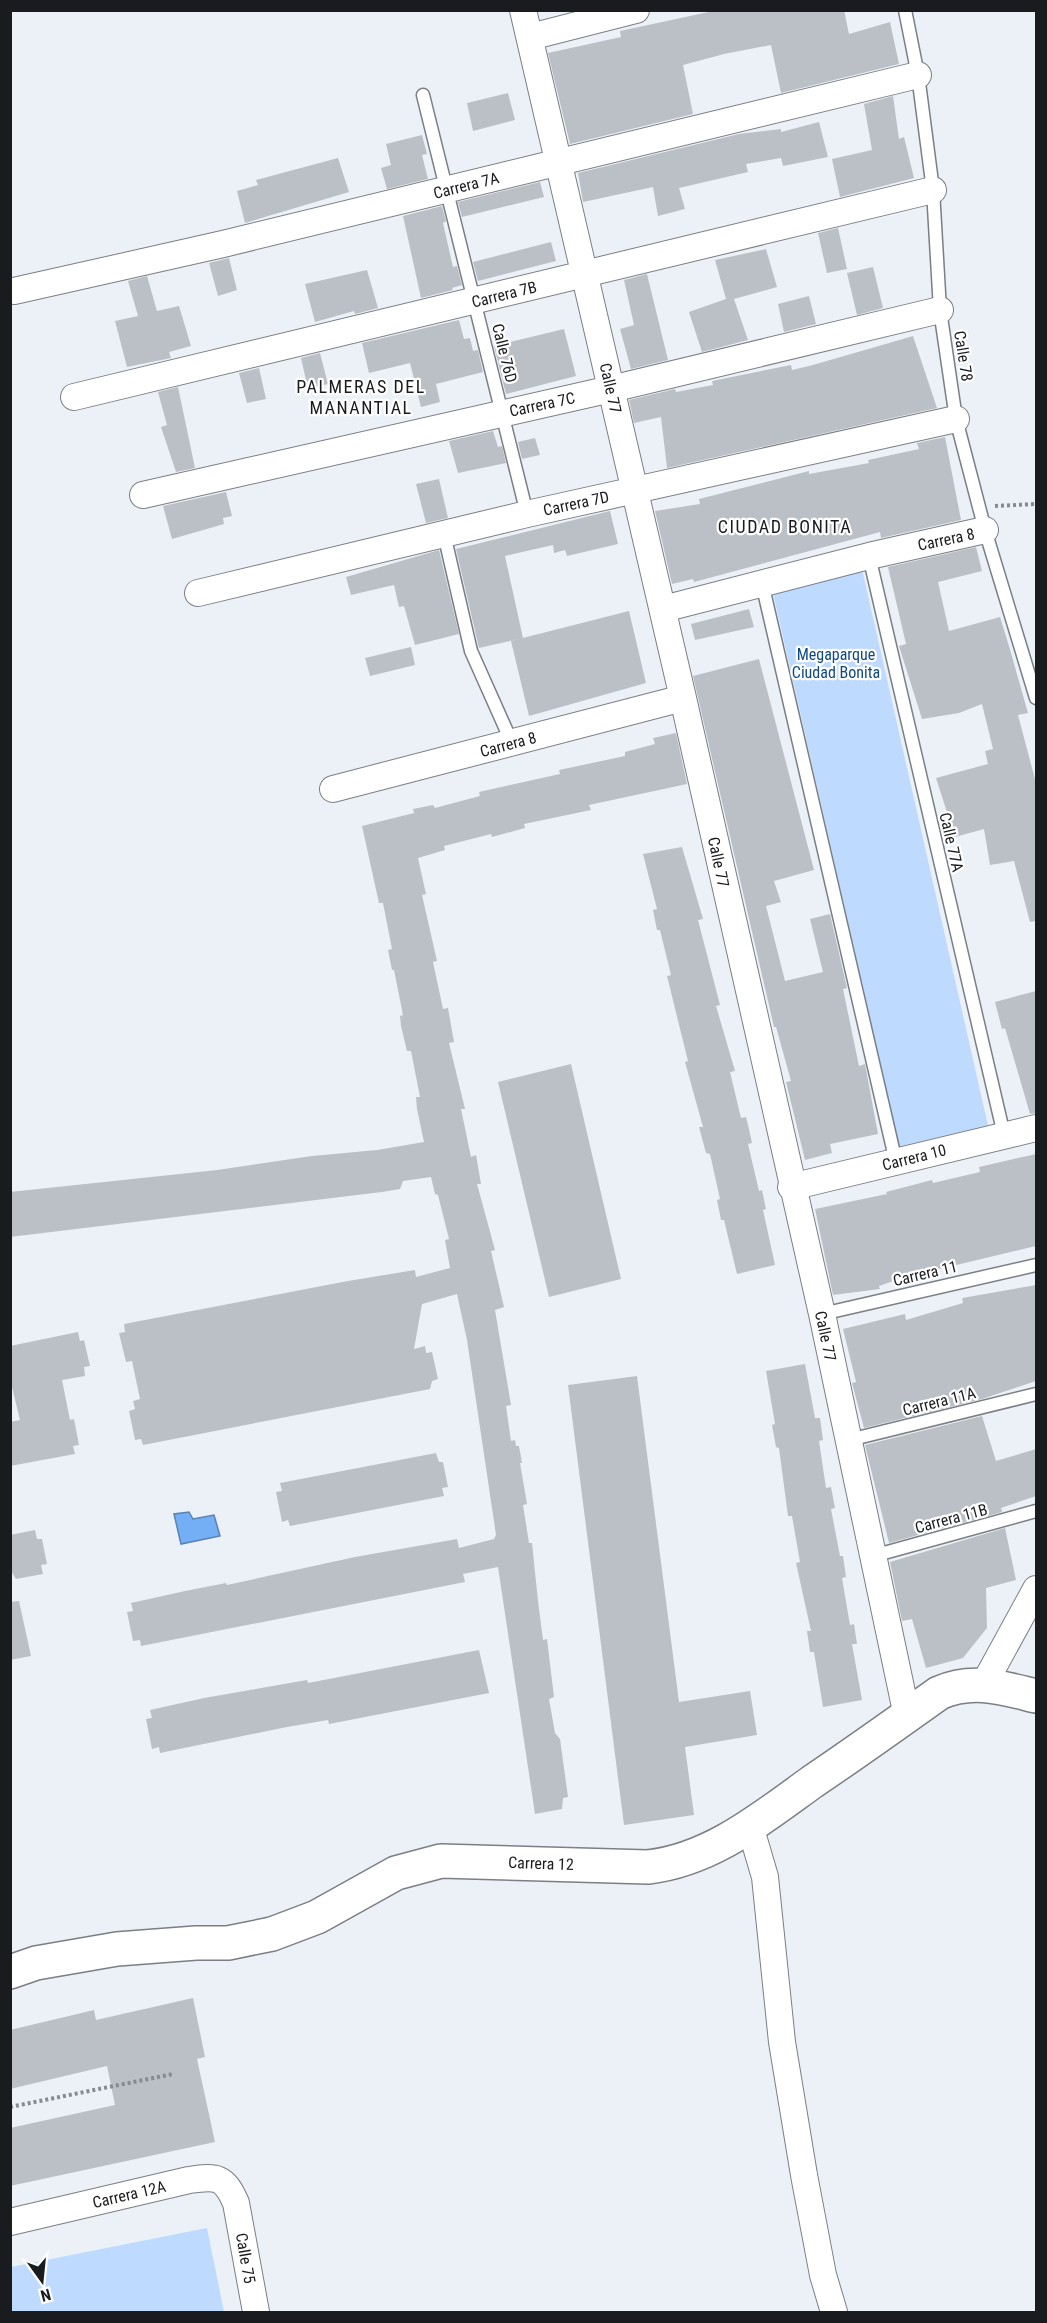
<svg xmlns="http://www.w3.org/2000/svg" width="1047" height="2323" font-family="'Roboto Condensed',sans-serif">
	<rect width="100%" height="100%" fill="#ecf1f8"/>
	<!-- green -->
	<path fill="#bedafe" d="M862 569 989 1130 900 1150 772 589Z
		M207 2228 224 2312H11V2267Z"/>
	<!-- water -->
	<path fill="#74aef4" stroke="#5982b4" stroke-width="1.5" d="M189 1512 193 1519 214 1515 220 1536 181 1544 174 1514Z"/>
	<!-- building -->
	<path fill="#bbc0c6" d="M718 10H844L849 34 890 22 899 64 781 93 771 45 724 54 683 65 693 114 570 144 548 53 621 37 620 31Z
		M508 93 515 120 473 131 467 103Z
		M893 96 899 139 904 137 914 178 840 197 832 159 872 150 864 104Z
		M819 122 828 157 783 166 781 158 746 164 748 172 679 188 685 209 658 216 653 187 583 202 578 173 739 134 781 129V132Z
		M422 135 427 154 422 155 428 179 387 189 381 168 391 165 386 144Z
		M338 158 349 192 245 223 237 191 258 185 256 180Z
		M540 182 544 197 462 217 458 202Z
		M442 206 446 221 443 223 453 267 457 266 462 285 452 288 453 290 421 298 403 216Z
		M838 228 847 269 827 273 818 233Z
		M551 242 556 261 478 281 473 262Z
		M766 249 777 287 734 299 748 340 702 352 689 312 726 299 715 260Z
		M229 258 237 290 218 296 209 263Z
		M873 267 883 308 857 315 847 273Z
		M367 270 378 308 355 314 354 311 315 322 305 284Z
		M647 274 668 360 631 369 620 329 634 325 624 280Z
		M147 276 157 311 179 306 191 346 169 352 171 358 127 367 115 321 138 316 128 281Z
		M809 296 816 324 784 332 778 304Z
		M459 320 464 339 470 338 473 351 478 350 483 372 436 384 440 402 421 407 410 363 369 373 362 343Z
		M564 329 576 376 506 394 494 346Z
		M913 336 937 408 667 468 661 417 634 423 629 400 675 389 676 392 713 385 712 381 791 365 792 370 813 365Z
		M320 353 328 384 308 389 301 358Z
		M259 368 266 399 247 403 239 373Z
		M178 387 195 468 176 472 161 427 167 425 158 392Z
		M493 431 498 447 502 446 506 463 458 473 449 441Z
		M945 437 961 520 881 538 880 532 694 582 693 579 672 584 655 511 700 504 699 499 809 471V474L869 463 868 460 919 449 917 443Z
		M535 438 540 455 522 459 518 442Z
		M439 479 448 518 426 523 416 484Z
		M226 492 232 516 223 518 224 524 172 539 163 506Z
		M610 511 618 544 567 556 565 550 554 553 553 545 505 556 523 638 479 648 456 549Z
		M976 547 982 571 938 582 949 631 1000 617 1009 646 1028 713 1018 715 1036 783V921L1030 922 1014 861 990 865 984 829 955 837 936 778 988 764 985 751 993 749 982 704 959 713 922 719 899 646 906 644 888 567Z
		M439 550 459 634 415 645 404 606 399 607 394 585 351 595 346 577Z
		M749 609 754 627 695 640 691 624Z
		M629 611 646 683 529 716 511 641Z
		M411 647 415 665 370 676 365 658Z
		M759 659 814 870 774 881 781 902 766 906 785 981 823 972 810 919 830 914 847 988 843 989 859 1066 865 1064 878 1134 830 1144 832 1153 805 1160 786 1082 791 1081 776 1027H774L693 676Z
		M676 733 687 784 589 805 591 810 524 824 525 828 492 837 491 834 444 846 445 850 418 858 426 894 422 895 437 961 433 962 443 1009 448 1008 454 1042 449 1043 465 1109H461L471 1157 476 1155 481 1184H477L495 1250 491 1251 504 1307 495 1310 511 1405 506 1406 511 1441 515 1440 516 1446H519L522 1463H520L527 1504 523 1505 529 1543H532L538 1601 543 1640 547 1639 554 1697 549 1699 555 1733 560 1739 568 1797 563 1798 562 1809 535 1814 498 1567 463 1574 465 1582 141 1646 140 1640 133 1641 127 1612 133 1611 131 1603 185 1591 226 1583 227 1585 355 1557 457 1539 459 1548 494 1539 496 1535 467 1340 457 1294 422 1304 414 1349 425 1346 426 1353 432 1352 438 1379 432 1381 430 1389 143 1445 141 1439 135 1440 129 1411 135 1409 133 1401 140 1399 132 1361 126 1362 119 1333 125 1332 124 1324 348 1281 415 1270 416 1277 450 1268 445 1240 449 1239 438 1195 435 1194 431 1177 403 1181 400 1189 382 1192 10 1237V1192L217 1170 312 1156 377 1150 424 1142 417 1109 416 1097H420L411 1051H407L401 1026 400 1016 403 1015 394 970H392L388 950 392 949 383 903H379L362 826 414 813 413 809 433 805 435 808 480 796 479 792 560 774 559 770 625 756V752L655 744 653 738Z
		M682 847 703 919 698 920 720 1005 716 1006 735 1071 730 1072 741 1118 746 1117 749 1129 752 1143 748 1144 759 1191 762 1190 766 1209 763 1210 775 1265 737 1274 724 1220H721L717 1200 720 1199 710 1154 706 1153 699 1127H703L685 1062 688 1061 667 976 671 975 660 930H657L653 910 657 909 643 854Z
		M1036 991V1113L1030 1114 1005 1028 1002 1029 995 1002Z
		M571 1064 621 1279 549 1297 498 1082Z
		M1036 1154V1246L902 1278 879 1286 880 1289 833 1295 815 1209 887 1194 886 1192 932 1180 933 1183 980 1172 979 1167Z
		M1036 1285V1381L982 1399 864 1428 852 1383 856 1382 843 1329 905 1314 906 1320 963 1303 962 1298Z
		M78 1332 80 1341 84 1340 90 1366 84 1367 85 1376 62 1380 70 1420 74 1419 79 1445 73 1446 75 1454 10 1466V1422L20 1420 10 1379V1346Z
		M805 1364 815 1418H820L823 1440 819 1441 826 1488 831 1487 835 1508 831 1509 840 1556H843L846 1577 842 1578 850 1625 854 1624 857 1644H852L862 1700 823 1707 814 1652H810L807 1631H811L796 1563 800 1562 792 1516H788L779 1448 776 1447 772 1425 775 1424 766 1371Z
		M637 1376 679 1702 750 1691 757 1735 685 1747 694 1815 624 1825 568 1385Z
		M982 1416 996 1461 1036 1449V1496L1001 1508 1002 1512 889 1543 865 1445Z
		M436 1453 439 1462H443L448 1487 442 1488 444 1496 290 1526 288 1520 282 1522 276 1492 282 1491 280 1483Z
		M1005 1528 1016 1580 986 1588 987 1628 963 1658 926 1668 912 1619 902 1621 890 1562Z
		M35 1530 37 1539H42L47 1564 41 1565 43 1574 16 1579 10 1569V1535Z
		M19 1601 31 1656 10 1660V1602Z
		M479 1650 489 1693 329 1724 328 1720 287 1727 160 1753 159 1747 152 1749 146 1719 152 1718 150 1710 204 1698 307 1680 308 1683Z
		M193 1998 205 2057 197 2059 215 2142 10 2186V2128L115 2105 107 2066 10 2089V2030L94 2010 96 2020Z"/>
	<g fill="none" stroke-linecap="round" stroke-linejoin="round">
		<!-- service casing -->
		<g stroke="#7a7f85" stroke-width="15">
			<path id="service" d="M905 10 918 75 933 190 940 310 956 419 985 530 1036 698
				M423 95 527 514
				M444 534 471 651 512 743
				M869 556 1004 1135
				M762 583 896 1162
				M822 1314 1036 1265
				M849 1440 1036 1394
				M873 1556 1036 1511"/>
		</g>
		<!-- minor casing -->
		<g stroke="#7a7f85" stroke-width="28">
			<path id="minor" d="M523 10 683 698 822 1314 907 1716
				M530 37 636 10
				M14 291 223 244 918 75
				M74 397 933 190
				M143 495 611 389 940 310
				M198 593 527 514 956 419
				M663 609 869 556 985 530
				M333 789 683 698
				M791 1187 1036 1128
				M984 1684 1036 1589
				M750 1826 765 1877 782 2042 804 2175 823 2275 834 2312
				M10 2222 189 2180C217 2176 224 2176 236 2203L256 2312"/>
		</g>
		<!-- secondary casing -->
		<g stroke="#7a7f85" stroke-width="36">
			<path id="secondary" d="M10 1972 36 1963 117 1949 196 1943H228L272 1934 317 1917 396 1873 441 1861 648 1867C711 1860 762 1818 812 1782 855 1753 897 1723 939 1693 973 1678 1003 1688 1036 1696"/>
		</g>
		<!-- path -->
		<path stroke="#878b90" stroke-width="4" stroke-dasharray="3 3" stroke-linecap="butt" d="M995 506 1036 504
			M10 2107 173 2074"/>
		<!-- service -->
		<use href="#service" stroke="#fff" stroke-width="12"/>
		<!-- minor -->
		<use href="#minor" stroke="#fff" stroke-width="26"/>
		<!-- secondary -->
		<use href="#secondary" stroke="#fff" stroke-width="33"/>
	</g>
	<g text-anchor="middle" stroke-width="4.5" stroke-linejoin="round" paint-order="stroke">
		<!-- street labels -->
		<g font-size="16" fill="#1a1b1e" stroke="#fff">
			<text transform="translate(466 185) rotate(-14)" y="6">Carrera 7A</text>
			<text transform="translate(504 294) rotate(-14)" y="6">Carrera 7B</text>
			<text transform="translate(505 353) rotate(76)" y="6">Calle 76D</text>
			<text transform="translate(964 356) rotate(81)" y="6">Calle 78</text>
			<text transform="translate(611 388) rotate(77)" y="6">Calle 77</text>
			<text transform="translate(542 404) rotate(-12)" y="6">Carrera 7C</text>
			<text transform="translate(576 503) rotate(-12)" y="6">Carrera 7D</text>
			<text transform="translate(946 539) rotate(-12)" y="6">Carrera 8</text>
			<text transform="translate(508 744) rotate(-15)" y="6">Carrera 8</text>
			<text transform="translate(952 842) rotate(77)" y="6">Calle 77A</text>
			<text transform="translate(719 862) rotate(78)" y="6">Calle 77</text>
			<text transform="translate(914 1157) rotate(-14)" y="6">Carrera 10</text>
			<text transform="translate(925 1273) rotate(-13)" y="6">Carrera 11</text>
			<text transform="translate(826 1336) rotate(78)" y="6">Calle 77</text>
			<text transform="translate(939 1401) rotate(-14)" y="6">Carrera 11A</text>
			<text transform="translate(951 1518) rotate(-15)" y="6">Carrera 11B</text>
			<text transform="translate(541 1863) rotate(2)" y="6">Carrera 12</text>
			<text transform="translate(129 2194) rotate(-13)" y="6">Carrera 12A</text>
			<text transform="translate(246 2258) rotate(80)" y="6">Calle 75</text>
		</g>
		<!-- park labels -->
		<g font-size="16" fill="#0d4988" stroke="#fff">
			<text x="836" y="660">Megaparque<tspan x="836" dy="18">Ciudad Bonita</tspan></text>
		</g>
		<!-- neighbourhood labels -->
		<g font-size="18" letter-spacing="1.5" fill="#1a1b1e" stroke="#fff">
			<text x="361" y="393">PALMERAS DEL<tspan x="361" dy="21">MANANTIAL</tspan></text>
			<text x="785" y="533">CIUDAD BONITA</text>
		</g>
	</g>
	<!-- border -->
	<rect width="1047" height="2323" fill="none" stroke="#1a1b1e" stroke-width="24"/>
	<!-- north arrow -->
	<g transform="translate(42 2281) rotate(165)" stroke="#ffffff" stroke-width="4.5" paint-order="stroke">
	<path d="M0-4.5L10 22L0 15L-10 22Z" fill="#1a1b1e"/>
	<text y="-9" font-size="16" font-weight="bold" text-anchor="middle" fill="#1a1b1e">N</text>
	</g>
</svg>
